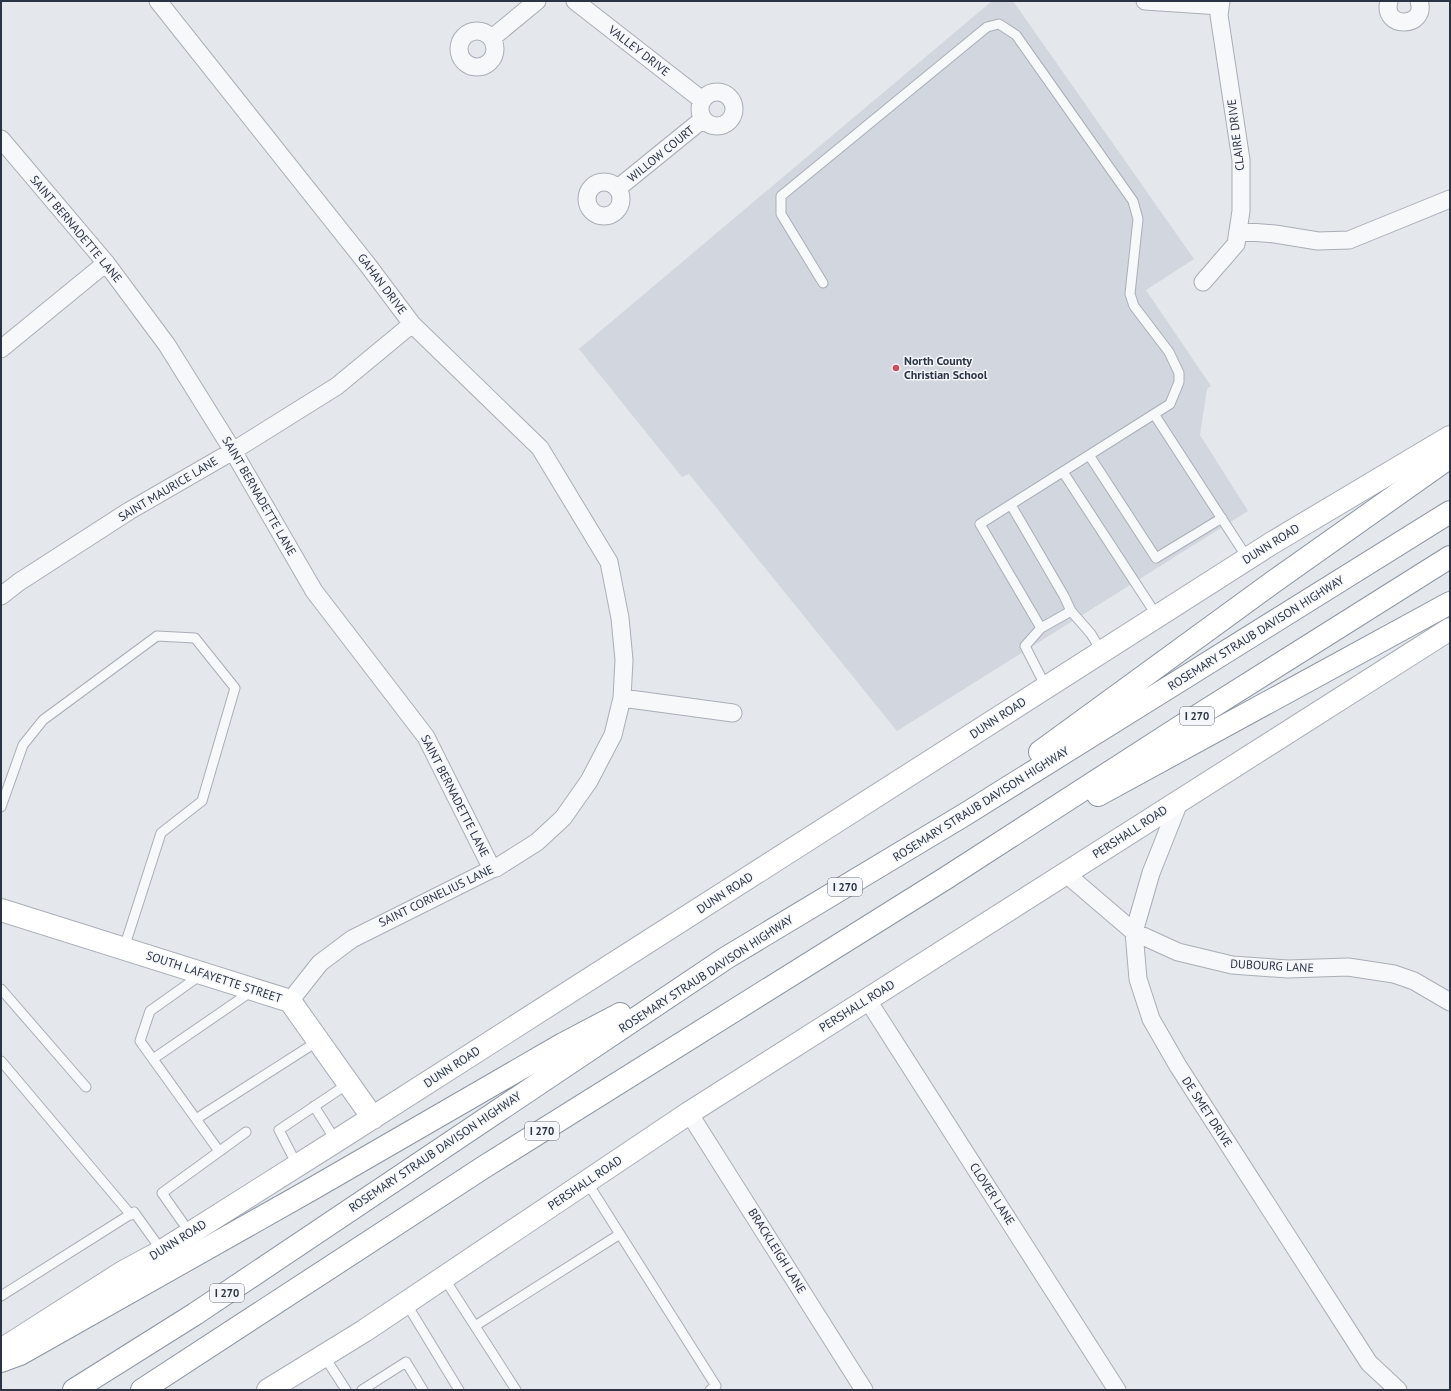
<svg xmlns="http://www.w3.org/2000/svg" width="1451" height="1391" font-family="'PT Sans',sans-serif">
	<rect width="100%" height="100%" fill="#e4e7ec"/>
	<!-- built -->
	<path fill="#d2d6de" d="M992 1H1013L1194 259 1146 290 1211 386 1207 389 1200 435 1248 511 897 731 689 474 682 477 579 349Z"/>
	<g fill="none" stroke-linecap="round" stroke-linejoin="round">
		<!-- lane casing -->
		<g stroke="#a9aeb7" stroke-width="11">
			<path id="lane" d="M823 283 781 214V196L987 27 999 24 1016 35 1133 201 1138 219 1130 294 1134 306 1169 352 1179 373V382L1170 404 980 524 1041 628
				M1154 414 1248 559
				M1089 455 1156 558 1222 518
				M1063 472 1157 616
				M1011 505 1064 596 1071 611 1091 634 1102 652
				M1046 687 1025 646 1041 628 1071 611
				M1 807 23 745 43 720 157 636 195 638 235 688 202 801 161 833 124 948
				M202 974 150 1011 140 1041 219 1151
				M1 989 86 1087
				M153 1059 252 991
				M1 1061 131 1215
				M314 1106 336 1141
				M196 1119 318 1041
				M297 1165 279 1130 349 1083
				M587 1182 716 1386 710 1390
				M190 1233 162 1193 246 1132
				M444 1278 516 1390
				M1 1296 134 1212 162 1251
				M406 1303 459 1390
				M475 1326 620 1234
				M324 1356 346 1390
				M362 1390 406 1362 423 1390"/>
		</g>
		<!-- street casing -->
		<g stroke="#a9aeb7" stroke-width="19">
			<path id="street" d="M158 1 367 264 412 324 540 448 609 562 620 618 624 660 622 698 613 735 589 781 563 818 537 842 496 868 492 869 352 939 320 963 290 1001
				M575 1 702 100
				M1145 1 1220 6
				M1389 1C1381 30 1428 28 1419 1
				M459 49a18 18 0 1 1 36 0a18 18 0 1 1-36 0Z
				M492 38 537 1
				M700 109a17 17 0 1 1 34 0a17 17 0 1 1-34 0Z
				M1 139 106 263 167 345 233 451 314 591 426 737 492 869
				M587 199a17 17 0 1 1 34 0a17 17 0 1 1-34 0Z
				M618 188 703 119
				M1238 231 1275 234 1318 241 1349 240 1450 199
				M1203 282 1236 244 1241 211V160L1219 15 1221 1
				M1 349 106 263
				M1 596 19 582 129 511 233 451 337 386 412 324
				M622 698 733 713
				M1180 800 1151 873 1134 932 1138 979 1151 1019 1178 1066 1369 1363 1398 1390
				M1065 873 1134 932 1178 952 1232 965 1288 969 1348 967 1394 974 1414 981 1450 1002
				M867 999 1117 1390
				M689 1113 864 1390"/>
		</g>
		<!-- secondary casing -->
		<g stroke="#a9aeb7" stroke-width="24">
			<path id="secondary" d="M1 910 290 1001 373 1118
				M1 1350 123 1272 162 1251 336 1141 1272 543 1450 437
				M268 1390 364 1331 689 1113 1450 629"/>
		</g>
		<!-- highway casing -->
		<g stroke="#8b94a3" stroke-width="24">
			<path id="highway" d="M1040 752 1276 580 1450 457
				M1098 795 1450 603
				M1 1361 20 1354 312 1189 563 1044 620 1014
				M74 1390 195 1314 726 958 964 815 1450 512
				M142 1390 484 1167 946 878 1183 725 1450 557"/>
		</g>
		<!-- lane -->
		<use href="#lane" stroke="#f7f8fa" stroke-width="9"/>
		<!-- street -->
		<use href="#street" stroke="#f7f8fa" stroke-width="17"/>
		<!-- secondary -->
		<use href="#secondary" stroke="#fff" stroke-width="22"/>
		<!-- highway -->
		<use href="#highway" stroke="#fff" stroke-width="22"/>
	</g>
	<!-- markers -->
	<circle fill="#d1495b" stroke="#f4f6f9" stroke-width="1.5" cx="896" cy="368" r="4"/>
	<g text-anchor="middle" stroke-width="3" stroke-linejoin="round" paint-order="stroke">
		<!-- shield labels -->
		<g fill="#f4f6f9" stroke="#676e7b" stroke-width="1">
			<rect x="1180" y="707" width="34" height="18" rx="3"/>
			<rect x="828" y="878" width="34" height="18" rx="3"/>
			<rect x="525" y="1122" width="34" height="18" rx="3"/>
			<rect x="210" y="1284" width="34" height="18" rx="3"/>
		</g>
		<g font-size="11" font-weight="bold" fill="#2b3445">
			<text x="1197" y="720">I 270</text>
			<text x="845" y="891">I 270</text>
			<text x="542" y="1135">I 270</text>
			<text x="227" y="1297">I 270</text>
		</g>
		<!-- street labels -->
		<g font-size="12" fill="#2b3445" stroke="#f4f6f9">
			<text transform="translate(639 51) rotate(38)" y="4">VALLEY DRIVE</text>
			<text transform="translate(1236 135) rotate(-97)" y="4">CLAIRE DRIVE</text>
			<text transform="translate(661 154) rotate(-39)" y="4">WILLOW COURT</text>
			<text transform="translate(76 229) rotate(50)" y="4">SAINT BERNADETTE LANE</text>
			<text transform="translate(382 284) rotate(53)" y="4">GAHAN DRIVE</text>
			<text transform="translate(168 489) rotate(-31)" y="4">SAINT MAURICE LANE</text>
			<text transform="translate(259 496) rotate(60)" y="4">SAINT BERNADETTE LANE</text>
			<text transform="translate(1271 544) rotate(-32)" y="4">DUNN ROAD</text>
			<text transform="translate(1256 633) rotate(-32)" y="4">ROSEMARY STRAUB DAVISON HIGHWAY</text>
			<text transform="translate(998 718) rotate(-33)" y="4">DUNN ROAD</text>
			<text transform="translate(455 796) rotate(63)" y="4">SAINT BERNADETTE LANE</text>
			<text transform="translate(981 804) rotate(-32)" y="4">ROSEMARY STRAUB DAVISON HIGHWAY</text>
			<text transform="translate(1130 832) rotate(-33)" y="4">PERSHALL ROAD</text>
			<text transform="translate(725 893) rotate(-33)" y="4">DUNN ROAD</text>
			<text transform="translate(436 896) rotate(-26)" y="4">SAINT CORNELIUS LANE</text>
			<text transform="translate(1272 966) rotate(3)" y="4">DUBOURG LANE</text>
			<text transform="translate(706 974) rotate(-33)" y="4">ROSEMARY STRAUB DAVISON HIGHWAY</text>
			<text transform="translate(214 977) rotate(18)" y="4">SOUTH LAFAYETTE STREET</text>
			<text transform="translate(857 1006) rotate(-32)" y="4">PERSHALL ROAD</text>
			<text transform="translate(452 1067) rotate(-33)" y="4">DUNN ROAD</text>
			<text transform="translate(1207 1112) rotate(57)" y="4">DE SMET DRIVE</text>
			<text transform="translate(435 1152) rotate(-34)" y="4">ROSEMARY STRAUB DAVISON HIGHWAY</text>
			<text transform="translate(585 1183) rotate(-34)" y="4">PERSHALL ROAD</text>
			<text transform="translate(992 1194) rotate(57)" y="4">CLOVER LANE</text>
			<text transform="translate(178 1240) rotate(-32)" y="4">DUNN ROAD</text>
			<text transform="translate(777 1251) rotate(58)" y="4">BRACKLEIGH LANE</text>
		</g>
		<!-- poi labels -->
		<g font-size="12" font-weight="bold" fill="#2b3445" stroke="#f4f6f9" text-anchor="start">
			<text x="904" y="365">North County<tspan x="904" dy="14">Christian School</tspan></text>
		</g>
	</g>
	<!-- border -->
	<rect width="1451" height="1391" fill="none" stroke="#2b3445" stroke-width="4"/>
</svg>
